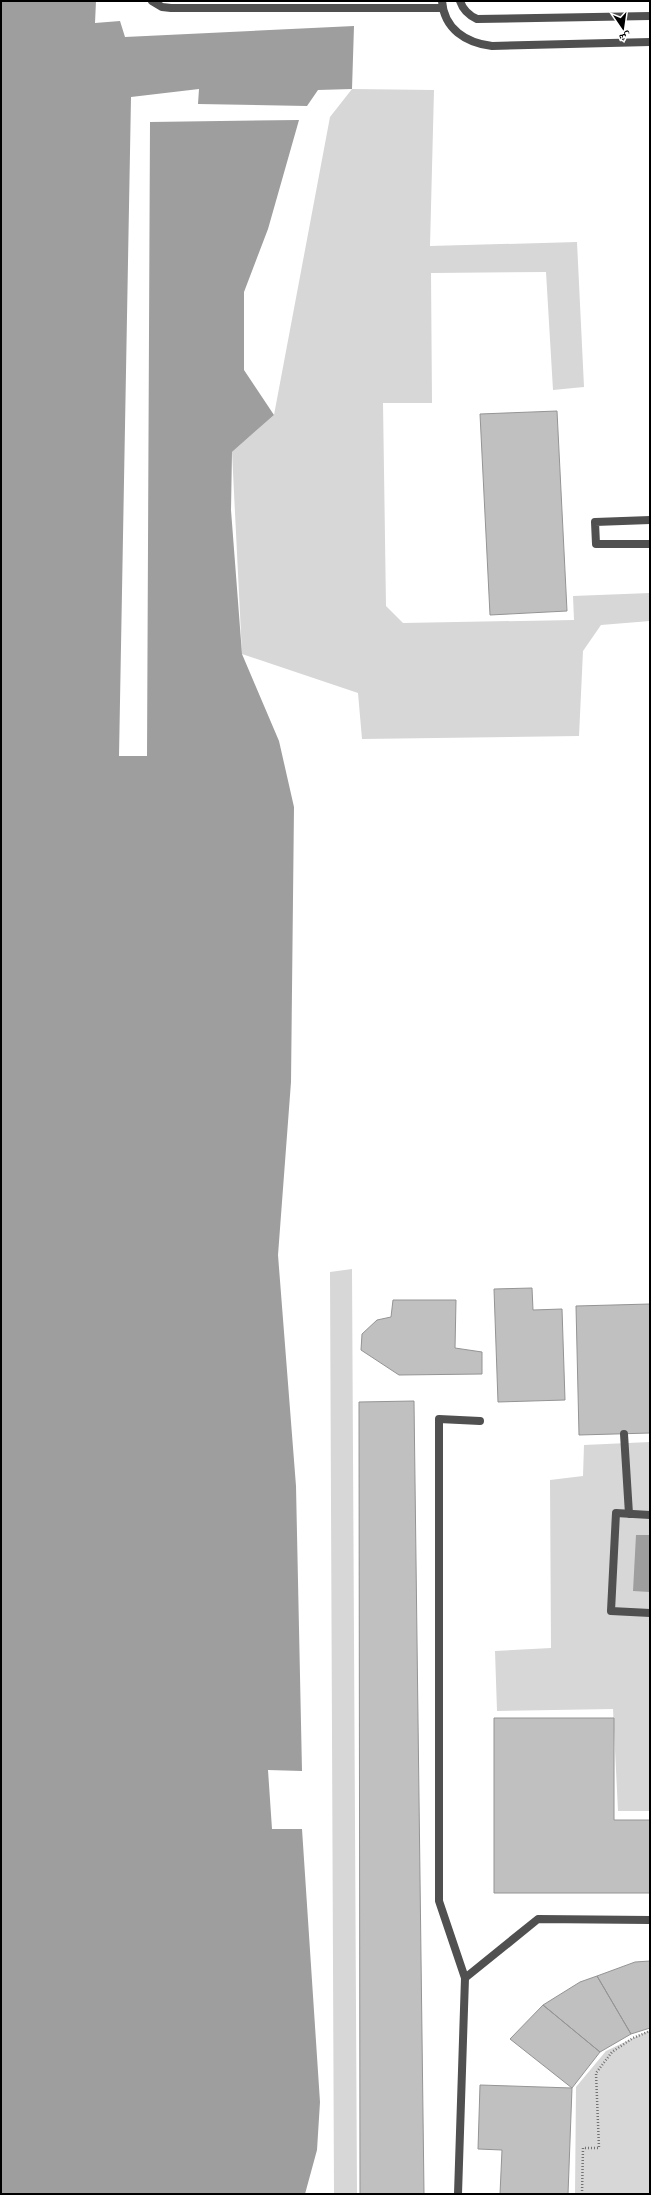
<svg xmlns="http://www.w3.org/2000/svg" width="651" height="2195" font-family="Ubuntu,'Noto Naskh Arabic',sans-serif">
	<rect width="100%" height="100%" fill="#fff"/>
	<!-- green -->
	<path fill="#d7d7d7" d="M352 89 434 90 430 246 577 242 584 387 553 390 546 272 431 273 432 403H383L386 606 403 623 574 620 573 596 650 593V621L601 625 583 651 579 736 362 739 358 693 242 654 232 452 274 415 330 117Z
		M352 1269 357 2194H334L330 1272Z
		M650 1442V1811H618L613 1709 497 1711 495 1651 551 1648 550 1480 583 1476 584 1445Z
		M650 2030V2194H575L576 2087 606 2051Z"/>
	<!-- water -->
	<path fill="#9e9e9e" d="M1 1H96L95 23 120 21 125 37 354 26 352 89 318 90 307 106 198 104 199 89 131 97 119 756H147L150 122 299 120 268 229 244 292V370L274 415 232 452 231 510 242 654 279 741 294 807 291 1082 278 1255 296 1486 302 1771 268 1770 272 1829H302L320 2102 317 2150 305 2194H1Z
		M636 1535H650V1592L633 1591Z"/>
	<!-- building -->
	<path fill="#c0c0c0" stroke="#949494" d="M557 411 567 611 490 615 480 414Z
		M532 1288 533 1310 562 1309 565 1400 498 1402 494 1289Z
		M393 1300H456L455 1348 482 1352V1374L399 1375 361 1350 362 1334 377 1320 391 1317Z
		M650 1304V1433L579 1435 576 1306Z
		M414 1401 424 2194H360L359 1402Z
		M494 1718H614V1820H650V1893H494Z
		M650 1961V2028L631 2034 597 1976 635 1962Z
		M597 1976 631 2034 600 2052 543 2005 580 1982Z
		M543 2005 600 2052 572 2088 510 2039Z
		M480 2085 572 2088 568 2194H500L502 2150 478 2149Z"/>
	<g fill="none" stroke-linecap="round" stroke-linejoin="round">
		<!-- path -->
		<path stroke="#727272" stroke-width="2.5" stroke-dasharray="1 2" stroke-linecap="butt" d="M582 2194 583 2148H599L596 2073 612 2052 633 2038 650 2031"/>
		<!-- service -->
		<path stroke="#505050" stroke-width="8" d="M152 1 162 7 171 8H443
			M442 1C444 29 466 43 492 46L650 42
			M460 1C463 10 468 15 477 19L650 16
			M650 520 595 522 596 544H650
			M465 1978 538 1919 650 1920
			M458 2194 465 1978 439 1901V1419L480 1421"/>
		<!-- pedestrian -->
		<path stroke="#505050" stroke-width="8" d="M624 1434 629 1514
			M650 1515 616 1513 611 1611 650 1613"/>
	</g>
	<!-- border -->
	<rect width="651" height="2195" fill="none" stroke="#000000" stroke-width="4"/>
	<!-- north arrow -->
	<g transform="translate(623 28) rotate(167)" stroke="#ffffff" stroke-width="3" paint-order="stroke">
	<path d="M0-3L7 15L0 10L-7 15Z" fill="#000000"/>
	<text y="-6" font-size="11" font-weight="bold" text-anchor="middle" fill="#000000">ش</text>
	</g>
</svg>
